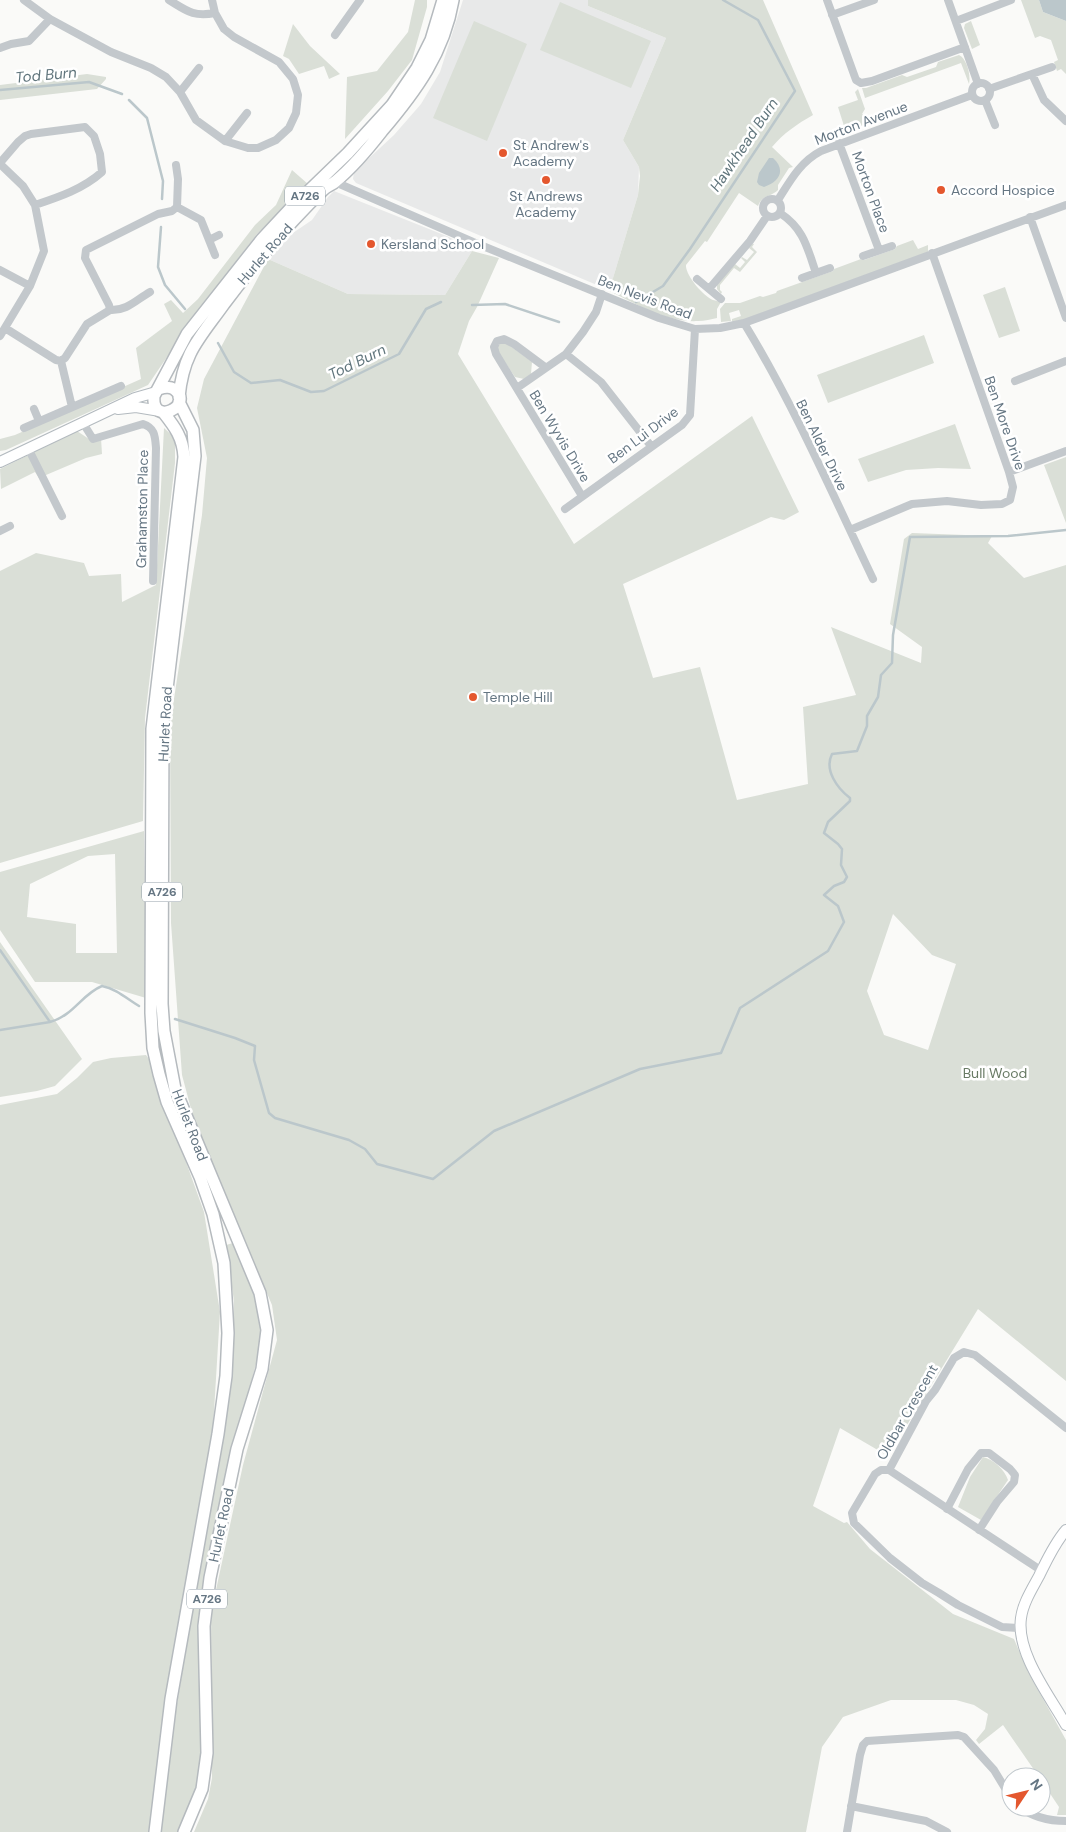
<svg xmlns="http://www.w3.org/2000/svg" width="1066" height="1832" font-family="'DM Sans',sans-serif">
	<rect width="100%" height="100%" fill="#fafaf8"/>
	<!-- built -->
	<path fill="#e8e9e9" d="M463 0H588V6L666 38 623 140 639 167 638 195 613 278 604 288 356 183 353 179 354 172 394 135 421 104 440 72Z
		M334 191 449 237 472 251 445 295 348 294 268 259 287 237 312 220 328 197Z"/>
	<!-- green -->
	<path fill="#dadfd7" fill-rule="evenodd" d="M415 0H427V7L412 60 388 91 345 139 347 77 377 71 408 32Z
		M588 0H763L813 115C797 124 784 133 772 147L793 167 789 168 778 185V190C771 197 762 195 758 206L739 193 707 242 705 241 686 265C685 275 704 297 713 300 716 301 718 301 721 302L717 309V318C711 319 705 321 698 321 666 323 632 302 604 288L613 278 638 195 640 176 639 167 623 140 666 38 588 6Z
		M1021 0H1039L1043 12 1066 21V74L1061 69 1057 71 1054 62 1058 60 1051 40 1040 36 1035 38Z
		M560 2 651 41 631 88 540 50Z
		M474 21 527 44 487 141 433 118Z
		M971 21 980 45 972 49 964 28 965 24Z
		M293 24 310 46 340 74 329 79 324 66 299 74 289 59 283 56Z
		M959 55C967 59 971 75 969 84L961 63 865 98 862 88H866L902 75 907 77 936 67 938 62Z
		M87 74 106 77V79L97 89 0 100V85Z
		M858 89 865 109 862 114 868 117 870 121 867 124 848 131 846 126H844L838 107 858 100 855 92Z
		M292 170 308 184 257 234 199 310 148 385 6 450 0 451V439L15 435 141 379 136 348 172 321 164 304 171 300 183 313 198 299 255 225 276 205Z
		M913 240 918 249 928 245V252L743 320 731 322H732V319L741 316 739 310 729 313 731 321 721 322 720 309 725 303H740L760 296 763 297 776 293 777 291 833 271 834 269 861 259 864 260 895 249 897 246Z
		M752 244H754L752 247 757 252 740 272 734 268 720 285V290L722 292 721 294 717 289V284L735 264 740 268 745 262 741 258 742 257 747 260 754 252 749 248Z
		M472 251 499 258 477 307 469 321 458 354 574 544 752 416 799 512 784 520 771 517 623 584 653 678 700 667 737 800 808 784 803 707 856 695 831 627 921 663 922 647 890 624 904 539 912 533 992 536 988 543 1024 578 1066 565V1381L978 1309 888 1456 840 1428 813 1506 844 1523 847 1522 870 1549 953 1614 1014 1639 1028 1672 1066 1740V1815H1057L1059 1807 1041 1780V1777H1039L1003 1725 979 1744 976 1740 985 1729 988 1714 974 1705 956 1700H891L843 1717 822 1747 806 1832H194L208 1799 212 1778 211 1613 243 1465 277 1340 272 1305 194 1120 182 1075 171 923 170 725 202 515 207 458 197 408 204 379 268 259 348 294 445 295ZM893 914 932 955 956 964 928 1050 884 1035 867 991Z
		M1005 287 1020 331 999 338 983 295Z
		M924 335 934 363 828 403 817 375Z
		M502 342 509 345 532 362 531 374 524 379 515 377 498 352 497 346Z
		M955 424 971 469 938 468 906 470 868 482 858 459Z
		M164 428 175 438V463L145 718 143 821 0 863V571L36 553 84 563 89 576 121 574 122 602 156 585Z
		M77 431 89 439 101 438 102 454 86 458 39 478 35 472 1 489 0 469Z
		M1066 457V523L1044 465Z
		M144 831 146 998 92 982H35L0 930V872ZM115 854 117 953H76V924L27 917 30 884 88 856Z
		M0 942 82 1059 55 1086 37 1091 0 1097Z
		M146 1055 149 1059 204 1212 220 1312 213 1428 173 1660 151 1832H0V1105L57 1094 77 1078 93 1062 111 1058Z
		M233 1243 258 1302 261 1319V1345L230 1461 198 1619 203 1745 198 1790 180 1832H160L171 1740 231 1378 234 1301 226 1245Z
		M983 1457C993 1459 1005 1470 1008 1480L981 1520 958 1507 970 1477Z"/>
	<!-- water -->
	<path fill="#bbc7cb" d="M1039 0H1066V21L1043 12Z
		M769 158H773C786 170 780 181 764 187L759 185 757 182 759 173Z"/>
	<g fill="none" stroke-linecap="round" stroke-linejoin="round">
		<!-- stream -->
		<path stroke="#bbc7cb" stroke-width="2.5" d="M0 90 89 82 122 94
			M129 100 147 118 163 181 162 199
			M161 227 158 267 165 285 185 309
			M636 302 663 286 690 249 795 91 758 20 723 0
			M472 305 505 304 559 322
			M218 343 234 372 251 383 280 380 311 392 324 391 399 354 426 309 441 302
			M0 950 50 1022C73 1016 82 994 102 986 117 989 127 999 139 1006
			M175 1019 235 1038 255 1046 254 1060 269 1113 275 1118 349 1140 365 1149 377 1164 433 1179 494 1131 640 1069 721 1053 740 1008 828 951 844 922 838 906 824 895 834 886 844 882 847 877 841 865 842 849 838 844 824 833 828 822 850 801V798C837 788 824 770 832 754L857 751 867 726V716L878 697 881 675 892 663 893 635 910 537 1008 536 1066 530
			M0 1030 50 1022"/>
		<!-- secondary casing -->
		<g stroke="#b3babf" stroke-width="12">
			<path id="secondary" d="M118 409 136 407 160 411
				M0 462 135 398 156 392
				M1066 1530C1054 1544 1047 1560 1039 1576 1032 1589 1023 1603 1021 1618 1016 1653 1049 1695 1066 1725"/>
		</g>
		<!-- primary casing -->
		<g stroke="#b5babe" stroke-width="14">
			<path id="primary" d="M159 389C164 387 169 386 174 389 196 405 151 428 154 396L187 334 262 239 290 209 348 153 392 105 417 68 431 40 443 0
				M179 397C183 353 199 339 224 304 254 264 287 225 323 190 327 186 332 185 336 181 353 167 368 149 382 131 416 91 444 53 453 0
				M179 402 193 430 195 456 163 722 162 1004 164 1031 175 1089 260 1293 267 1330 262 1369 237 1449 210 1578 204 1626 207 1753 202 1789 184 1832
				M155 1832 171 1699 218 1434 226 1376 228 1333 224 1263 213 1214 200 1177 167 1102 159 1074 153 1048 151 1013 152 729 184 457C183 438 175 427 163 412"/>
		</g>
		<!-- street -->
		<path stroke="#c3c8cc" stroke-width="8" d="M24 0 50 19 111 52 151 68 166 77 180 92 196 120 225 141 248 148H258L276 140 289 128 296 113 298 95 293 79 279 62 234 37 224 29 215 13 212 0
			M169 0C187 11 193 17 215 13
			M827 0 856 80 861 83 872 81 965 47
			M948 0 978 84
			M832 15 874 0
			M956 21 1011 0
			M335 35 360 0
			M0 48 11 44 29 41 50 19
			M1032 74 1044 100 1066 121
			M972 92a9 9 0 1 1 18 0a9 9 0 1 1-18 0Z
			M989 89 1052 67
			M180 92 199 68
			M985 100 995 125
			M225 141 247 113
			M839 143 879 250
			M0 163 18 142 25 136 31 134 85 127 94 136 100 154 102 172C83 189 59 197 35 205
			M0 164 23 186 35 205 44 251 30 286 0 336
			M335 182 473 242 659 318 695 329 720 328 744 323 1066 205
			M763 208a9 9 0 1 1 18 0a9 9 0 1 1-18 0Z
			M778 200C790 181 800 162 821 151L972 95
			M177 207 201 220 215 255
			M780 213C804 229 807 247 816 273
			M1030 217 1066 318
			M209 240 219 235
			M863 256 892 246
			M0 270 30 286
			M802 278 830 268
			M697 279 721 299
			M709 289 750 241 767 216
			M110 310C127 311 136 300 150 292
			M744 323C794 405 832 493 873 579
			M5 328 56 360 61 361 65 358 87 324 110 310 109 305 85 258 86 250 158 214 172 211 177 207 178 179 176 165
			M566 354 601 382 651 446
			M61 361 72 407
			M545 367 514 344 504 339 497 341 494 347 496 354 582 496
			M1015 381 1066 361
			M517 388 566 354 583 332 596 312 602 294
			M34 409 39 421
			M83 423 93 439 143 424C155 428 155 436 156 448L153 581
			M24 428 121 386
			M28 448 62 516
			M1009 472 1066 451
			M565 509 682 425 690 415 695 329
			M850 530 912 504 947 501 981 505 1002 504 1010 500 1013 487 1009 472 932 253
			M0 531 10 526
			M889 1470 926 1401 935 1390 954 1358 964 1352 975 1355 1066 1428
			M947 1509 968 1469 981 1453H989L1010 1469 1015 1475 1014 1482 997 1502 979 1530
			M1020 1628 1002 1627 958 1605 939 1593 922 1583 890 1558 854 1523 852 1513 875 1474 881 1470H889L1042 1571
			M851 1806 926 1821 947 1832
			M1020 1807C1034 1818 1049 1821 1066 1821
			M847 1832 860 1755 863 1745 867 1741 958 1735 964 1737 994 1770 1011 1798"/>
		<!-- secondary -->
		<use href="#secondary" stroke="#fff" stroke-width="10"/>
		<!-- primary -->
		<use href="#primary" stroke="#fff" stroke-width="11"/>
	</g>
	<!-- markers -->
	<g fill="#e4572e" stroke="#fff" stroke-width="2">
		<circle cx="503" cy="153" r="5"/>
		<circle cx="546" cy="180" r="5"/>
		<circle cx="941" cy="190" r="5"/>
		<circle cx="371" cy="244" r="5"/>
		<circle cx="473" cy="697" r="5"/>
	</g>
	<g text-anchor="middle" stroke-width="5" stroke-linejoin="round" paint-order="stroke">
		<!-- shield labels -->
		<g fill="#fff" stroke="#939fa8" stroke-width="1">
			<rect x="285" y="186.5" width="40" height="19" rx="4"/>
			<rect x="142" y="882.5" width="40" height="19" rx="4"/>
			<rect x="187" y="1589.5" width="40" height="19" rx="4"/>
		</g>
		<g font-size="12" font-weight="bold" fill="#657683">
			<text x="305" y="200">A726</text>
			<text x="162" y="896">A726</text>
			<text x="207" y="1603">A726</text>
		</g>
		<!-- street labels -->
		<g font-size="14" fill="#657683" stroke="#fff">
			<text transform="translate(861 123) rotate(-21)" y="5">Morton Avenue</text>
			<text transform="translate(871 192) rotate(70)" y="5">Morton Place</text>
			<text transform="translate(265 254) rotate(-49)" y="5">Hurlet Road</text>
			<text transform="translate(645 297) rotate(21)" y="5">Ben Nevis Road</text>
			<text transform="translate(1005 423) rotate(71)" y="5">Ben More Drive</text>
			<text transform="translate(643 435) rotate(-37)" y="5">Ben Lui Drive</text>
			<text transform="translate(560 436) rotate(59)" y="5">Ben Wyvis Drive</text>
			<text transform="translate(822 445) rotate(64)" y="5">Ben Alder Drive</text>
			<text transform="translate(142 509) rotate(-89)" y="5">Grahamston Place</text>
			<text transform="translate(165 724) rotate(-87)" y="5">Hurlet Road</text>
			<text transform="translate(190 1125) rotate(69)" y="5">Hurlet Road</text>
			<text transform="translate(907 1412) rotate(-60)" y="5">Oldbar Crescent</text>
			<text transform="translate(221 1525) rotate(-78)" y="5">Hurlet Road</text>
		</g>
		<!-- poi labels -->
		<g font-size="14" fill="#657683" stroke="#fff" text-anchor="start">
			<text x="513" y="150">St Andrew's<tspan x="513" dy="16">Academy</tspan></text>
			<text x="951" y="195">Accord Hospice</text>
			<text x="546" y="201" text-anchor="middle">St Andrews<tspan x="546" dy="16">Academy</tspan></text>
			<text x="381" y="249">Kersland School</text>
			<text x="483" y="702">Temple Hill</text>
		</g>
		<!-- park labels -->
		<g font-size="14" fill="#687a64" stroke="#fff">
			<text x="995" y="1078">Bull Wood</text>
		</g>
		<!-- water labels -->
		<g font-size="15" font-style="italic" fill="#60757c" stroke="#fff">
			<text transform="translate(46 75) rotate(-5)" y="5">Tod Burn</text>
			<text transform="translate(744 145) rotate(-56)" y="5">Hawkhead Burn</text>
			<text transform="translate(357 362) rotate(-26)" y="5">Tod Burn</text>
		</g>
	</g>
	<!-- north arrow -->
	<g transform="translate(1026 1792) rotate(55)"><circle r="24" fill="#ffffff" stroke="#c1c8cd"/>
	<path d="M0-4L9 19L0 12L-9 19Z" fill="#e4572e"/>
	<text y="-8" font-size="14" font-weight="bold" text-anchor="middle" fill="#657683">N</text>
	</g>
</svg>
